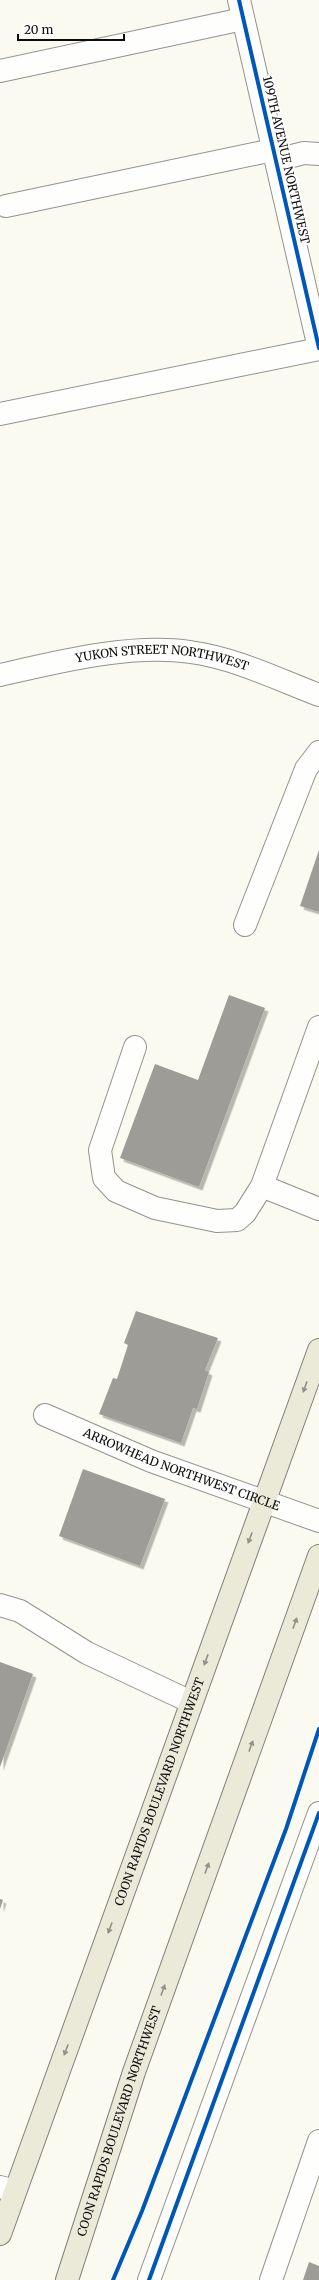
<svg xmlns="http://www.w3.org/2000/svg" width="319" height="2280" font-family="Merriweather,serif">
	<defs>
		<filter id="shadow"><feDropShadow dx="3.5" dy="3.5" stdDeviation="0" flood-color="#0004"/></filter>
	</defs>
	<rect width="100%" height="100%" fill="#fafaf0"/>
	<!-- building -->
	<path fill="#9d9c96" filter="url(#shadow)" d="M319 850V912L300 906Z
		M229 995 265 1008 199 1187 120 1158 155 1064 198 1080Z
		M136 1311 218 1338 205 1370 209 1372 197 1409 193 1408 181 1443 99 1414 113 1378 117 1379 128 1345 124 1343Z
		M83 1469 165 1499 140 1566 59 1536Z
		M0 1662 33 1674 0 1767Z
		M0 1899 3 1900 0 1909Z
		M309 2262 319 2266V2280H303Z"/>
	<g fill="none" stroke-linecap="round" stroke-linejoin="round">
		<!-- minor casing -->
		<g stroke="#93938f" stroke-width="24">
			<g id="minor">
				<path d="M239 0 319 348"/>
				<path d="M0 71 243 19"/>
				<path d="M276 160 304 153 319 154"/>
				<path d="M6 206 273 150"/>
				<path d="M0 414 319 349"/>
				<path id="s1" d="M0 675C57 662 131 643 190 652 235 658 277 679 319 695"/>
				<path d="M245 925 306 769 319 752"/>
				<path d="M319 1027 262 1186 319 1209"/>
				<path d="M135 1047 100 1150 104 1178 116 1191 155 1208 217 1221 237 1220 245 1213 262 1186"/>
				<path id="s2" d="M45 1415 151 1461 319 1521"/>
				<path d="M0 1605 20 1611 87 1653 191 1702"/>
				<path d="M0 2187 15 2191"/>
				<path d="M149 2280 319 1813"/>
				<path d="M271 2280 319 2141"/>
			</g>
		</g>
		<!-- major casing -->
		<g stroke="#80807c" stroke-width="24">
			<g id="major">
				<path id="s3" d="M0 2234 319 1350"/>
				<path id="s4" d="M67 2280 134 2072 319 1556"/>
			</g>
		</g>
		<!-- minor -->
		<use href="#minor" stroke="#fefefd" stroke-width="22"/>
		<!-- major -->
		<use href="#major" stroke="#ebead9" stroke-width="22"/>
		<!-- cycleway casing -->
		<g stroke="#fff" stroke-width="6">
			<path id="cycleway" d="M239 0 319 348
				M113 2280 142 2211 286 1829 319 1729
				M149 2280 319 1813"/>
		</g>
		<!-- cycleway -->
		<use href="#cycleway" stroke="#0057b8" stroke-width="4"/>
	</g>
	<!-- one-way arrows -->
	<defs><path id="oneway-solid" d="M-6-.8H1V-3.2L6.5 0L1 3.2V.8H-6Z"/></defs>
	<g fill="#929187">
		<use href="#oneway-solid" transform="translate(305 1387) rotate(110)"/>
		<use href="#oneway-solid" transform="translate(250 1538) rotate(110)"/>
		<use href="#oneway-solid" transform="translate(295 1623) rotate(-70)"/>
		<use href="#oneway-solid" transform="translate(206 1660) rotate(110)"/>
		<use href="#oneway-solid" transform="translate(251 1746) rotate(-70)"/>
		<use href="#oneway-solid" transform="translate(207 1868) rotate(-70)"/>
		<use href="#oneway-solid" transform="translate(110 1928) rotate(110)"/>
		<use href="#oneway-solid" transform="translate(163 1990) rotate(-70)"/>
		<use href="#oneway-solid" transform="translate(66 2050) rotate(110)"/>
	</g>
	<g text-anchor="middle" stroke-width="4" stroke-linejoin="round" paint-order="stroke">
		<!-- street labels -->
		<g font-size="12" fill="#0c0c0c" stroke="#fff">
			<text transform="translate(286 160) rotate(77)" y="4">109TH AVENUE NORTHWEST</text>
			<text dy="4" stroke="none"><textPath href="#s1" startOffset="165">YUKON STREET NORTHWEST</textPath></text>
			<text dy="4" stroke="none"><textPath href="#s2" startOffset="147">ARROWHEAD NORTHWEST CIRCLE</textPath></text>
			<text dy="4" stroke="none"><textPath href="#s3" startOffset="470">COON RAPIDS BOULEVARD NORTHWEST</textPath></text>
			<text dy="4" stroke="none"><textPath href="#s4" startOffset="167">COON RAPIDS BOULEVARD NORTHWEST</textPath></text>
		</g>
	</g>
	<!-- scale -->
	<path d="M18 34v6h106v-6" fill="none" stroke="#0c0c0c" stroke-width="2"/>
	<text x="24" y="34" font-size="12" fill="#0c0c0c" stroke="#ffffff" stroke-width="3" paint-order="stroke">20 m</text>
</svg>
